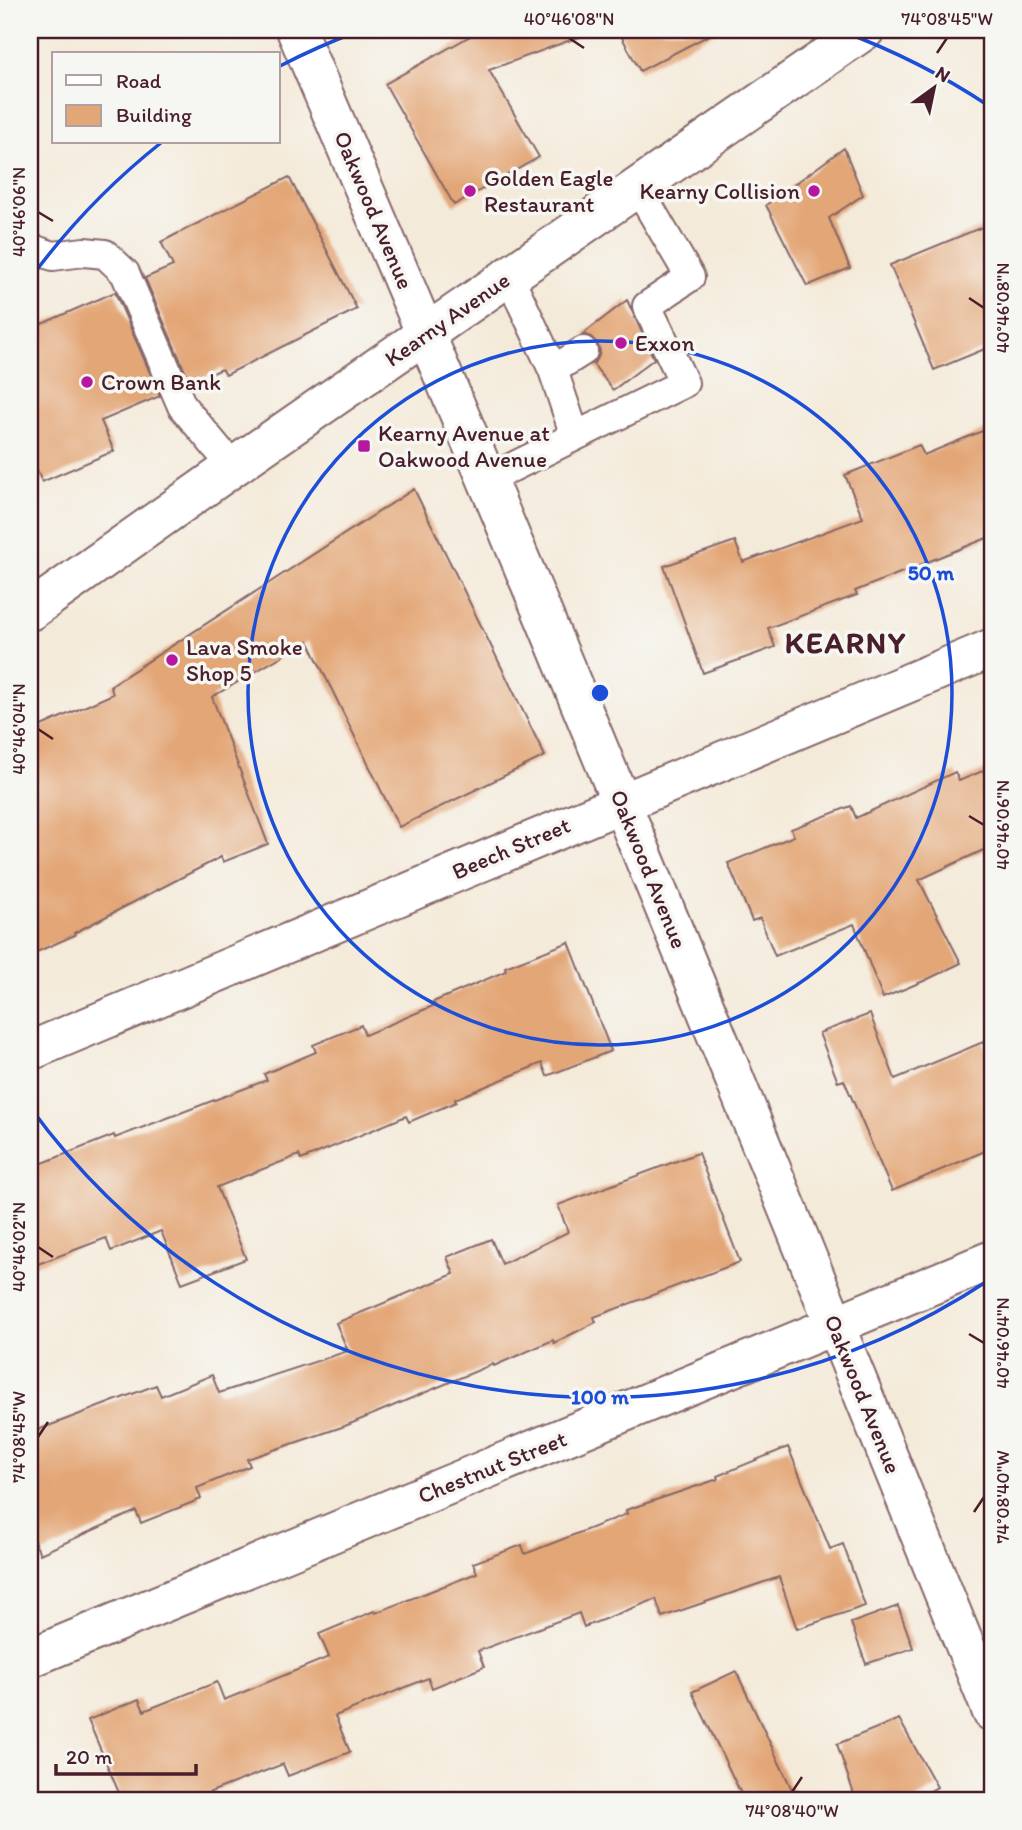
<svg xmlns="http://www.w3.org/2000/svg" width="1022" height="1830" font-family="Itim,sans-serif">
	<rect width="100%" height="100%" fill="#f6f6f2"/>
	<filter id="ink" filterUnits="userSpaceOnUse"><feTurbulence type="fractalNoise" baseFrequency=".0143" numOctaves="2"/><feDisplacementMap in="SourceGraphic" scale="14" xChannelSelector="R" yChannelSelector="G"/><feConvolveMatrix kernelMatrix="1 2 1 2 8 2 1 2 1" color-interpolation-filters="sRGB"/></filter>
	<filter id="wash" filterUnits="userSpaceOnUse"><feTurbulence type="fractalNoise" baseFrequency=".00686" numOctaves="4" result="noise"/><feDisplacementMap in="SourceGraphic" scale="28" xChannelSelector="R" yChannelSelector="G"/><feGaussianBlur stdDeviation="1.57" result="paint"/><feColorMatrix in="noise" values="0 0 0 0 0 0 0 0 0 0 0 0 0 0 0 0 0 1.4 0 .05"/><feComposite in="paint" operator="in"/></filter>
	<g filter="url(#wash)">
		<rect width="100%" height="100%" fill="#f4ead9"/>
		<g id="blocks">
			<!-- building -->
			<path fill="#e3a676" d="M481 30H587V34L489 70 539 157 454 205 385 84Z
				M618 30H719L640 71Z
				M844 148 863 195 829 218 850 268 807 286 766 205Z
				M289 177 357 309 226 375 222 369 190 383 145 278 173 266 161 242Z
				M992 223V346L934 370 890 265Z
				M115 292 160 396 101 421 114 451 42 482 30 453V329Z
				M627 300 654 359 613 390 593 364 598 358 600 351 597 343 591 337 583 334Z
				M992 427V536L855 591 857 595 768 628 775 647 703 673 664 566 735 541 743 562 863 518 845 475 919 445 924 455Z
				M414 489 545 756 399 827 308 641 212 697 268 844 223 862 221 857 74 933 75 935 30 955V731L113 694 110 686Z
				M992 767V846L919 880 961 963 926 980 883 998 854 924 775 956 760 918 752 921 728 863 794 836 791 829 851 806 856 818 955 772 959 781Z
				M569 942 611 1051 547 1076 542 1063 455 1099 456 1102 409 1122 406 1116 301 1160 299 1155 217 1187 246 1259 182 1283 161 1231 111 1251 106 1238 30 1267V1168L114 1135 115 1138 267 1080 264 1074 316 1052 313 1045 361 1025 365 1035 435 1005 433 1002 506 971 505 967Z
				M870 1014 895 1079 983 1042 992 1063V1148L892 1191 844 1080 838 1082 819 1033Z
				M698 1153 740 1262 594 1317 596 1322 554 1343 553 1340 494 1366 493 1364 345 1426 247 1459 250 1466 197 1488 201 1499 141 1523 136 1511 40 1554 30 1532V1433L156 1385 161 1396 212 1375 219 1393 348 1351 336 1323 454 1274 447 1257 491 1239 502 1264 568 1232 558 1205Z
				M788 1447 830 1549 843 1544 865 1606 797 1629 779 1577 662 1617 656 1599 584 1627 579 1613 478 1651 484 1667 432 1688 428 1678 335 1716 350 1752 288 1776 283 1764 190 1800H122L88 1720 139 1699 144 1711 217 1682 224 1700 329 1657 319 1634 374 1611 375 1613 477 1573 473 1563 522 1545 525 1554 627 1514 626 1510 718 1479 717 1476Z
				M898 1606 913 1648 866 1664 851 1623Z
				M736 1671 778 1760 797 1800H744L692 1692Z
				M899 1719 937 1787 914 1800H856L837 1744Z"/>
		</g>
	</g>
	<g filter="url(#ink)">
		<use href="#blocks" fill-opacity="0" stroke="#866668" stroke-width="2"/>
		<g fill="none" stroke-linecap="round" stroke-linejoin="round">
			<!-- lane casing -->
			<g stroke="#866668" stroke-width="32">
				<path id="lane" d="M30 248 53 256 84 252 105 254 125 273 182 406 233 467
					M509 276 553 370 583 351
					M553 370 575 436
					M488 479 684 383 647 306 690 277 638 188"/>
			</g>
			<!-- street casing -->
			<g stroke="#866668" stroke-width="42">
				<path id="street" d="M296 30C536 587 764 1150 992 1712
					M30 1051 992 648
					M30 1658 992 1260"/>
			</g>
			<!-- primary casing -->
			<g stroke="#866668" stroke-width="42">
				<path id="primary" d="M30 611 233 467 865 30"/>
			</g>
			<!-- lane -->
			<use href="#lane" stroke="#fff" stroke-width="28"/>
			<!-- street -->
			<use href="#street" stroke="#fff" stroke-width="38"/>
			<!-- primary -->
			<use href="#primary" stroke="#fff" stroke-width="38"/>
		</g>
	</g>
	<!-- ticks -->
	<path fill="none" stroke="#4a1f2b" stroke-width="2.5" d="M569 38 584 48M937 53 947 38M38 212 53 221M969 298 984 308M38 729 53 739M969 816 984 825M38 1247 53 1257M969 1334 984 1343M38 1437 48 1422M974 1512 984 1497M792 1792 802 1777"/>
	<!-- distance rings -->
	<g fill="none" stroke="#1d4ed8" stroke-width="3.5">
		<circle cx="600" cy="693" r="352"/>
		<path d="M989 1280A704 704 0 0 1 30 1107M30 279A704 704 0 0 1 162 142M280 66A704 704 0 0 1 359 31M841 31A704 704 0 0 1 989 106"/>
	</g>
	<!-- markers -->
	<g fill="#b5179e" stroke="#f6f6f2" stroke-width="2.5">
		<circle cx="470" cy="191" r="7"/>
		<circle cx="814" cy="191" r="7"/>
		<circle cx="621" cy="343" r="7"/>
		<circle cx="87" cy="382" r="7"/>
		<rect x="357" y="439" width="14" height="14" rx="3.5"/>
		<circle cx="172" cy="660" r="7"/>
	</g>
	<g text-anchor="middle" stroke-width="7" stroke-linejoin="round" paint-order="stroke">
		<!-- poi labels -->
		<g font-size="23" fill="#4a1f2b" stroke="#f6f6f2" text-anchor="start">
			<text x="484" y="186">Golden Eagle<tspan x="484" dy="26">Restaurant</tspan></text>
			<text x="800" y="199" text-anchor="end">Kearny Collision</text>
			<text x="635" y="351">Exxon</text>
			<text x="101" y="390">Crown Bank</text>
			<text x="378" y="441">Kearny Avenue at<tspan x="378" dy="26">Oakwood Avenue</tspan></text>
			<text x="186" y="655">Lava Smoke<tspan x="186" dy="26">Shop 5</tspan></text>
		</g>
		<!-- street labels -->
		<g font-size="23" fill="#4a1f2b" stroke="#f6f6f2">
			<text transform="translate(374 210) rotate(67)" y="8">Oakwood Avenue</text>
			<text transform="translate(447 319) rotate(-35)" y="8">Kearny Avenue</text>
			<text transform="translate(511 848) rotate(-23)" y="8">Beech Street</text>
			<text transform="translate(649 869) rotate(68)" y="8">Oakwood Avenue</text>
			<text transform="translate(863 1394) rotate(68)" y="8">Oakwood Avenue</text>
			<text transform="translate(492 1467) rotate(-22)" y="8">Chestnut Street</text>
		</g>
		<!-- district labels -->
		<g font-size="30" font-weight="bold" letter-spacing="2" fill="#4a1f2b" stroke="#f6f6f2">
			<text x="846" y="653">KEARNY</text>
		</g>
	</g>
	<circle cx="600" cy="693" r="10" fill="#1d4ed8" stroke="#f6f6f2" stroke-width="3.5"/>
	<g font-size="21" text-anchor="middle" font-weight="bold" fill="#1d4ed8" stroke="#f6f6f2" stroke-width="7" stroke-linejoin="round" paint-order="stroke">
		<text x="931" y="580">50 m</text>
		<text x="600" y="1404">100 m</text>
	</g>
	<!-- margin -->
	<rect width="1022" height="1830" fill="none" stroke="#f6f6f2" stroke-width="77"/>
	<!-- legend -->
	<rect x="52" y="52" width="228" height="91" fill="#f6f6f2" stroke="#b1a0a2" stroke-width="2"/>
	<rect x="66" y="75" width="35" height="10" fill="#ffffff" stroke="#b1a0a2" stroke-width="2"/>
	<text x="116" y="88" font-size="21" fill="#4a1f2b">Road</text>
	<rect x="66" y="105" width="35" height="21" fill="#e3a676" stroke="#b1a0a2" stroke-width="2"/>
	<text x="116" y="122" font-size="21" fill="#4a1f2b">Building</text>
	<!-- north arrow -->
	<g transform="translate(934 88) rotate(33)" stroke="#f6f6f2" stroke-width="5" paint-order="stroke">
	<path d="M0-5L12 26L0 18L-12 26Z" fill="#4a1f2b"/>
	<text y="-10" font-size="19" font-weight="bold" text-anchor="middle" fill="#4a1f2b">N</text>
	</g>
	<!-- scale -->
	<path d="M56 1764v10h140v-10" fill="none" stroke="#4a1f2b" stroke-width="3.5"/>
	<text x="66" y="1764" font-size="21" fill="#4a1f2b" stroke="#f6f6f2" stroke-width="5" paint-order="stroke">20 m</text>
	<rect x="38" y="38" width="946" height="1754" fill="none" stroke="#4a1f2b" stroke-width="2.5"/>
	<g font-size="18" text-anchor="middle" fill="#4a1f2b">
		<text x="569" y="25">40°46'08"N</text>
		<text x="947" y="25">74°08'45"W</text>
		<text transform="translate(19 212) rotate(-90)" y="6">40°46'06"N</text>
		<text transform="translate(1003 308) rotate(-90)" y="6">40°46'08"N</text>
		<text transform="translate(19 729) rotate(-90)" y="6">40°46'04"N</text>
		<text transform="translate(1003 825) rotate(-90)" y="6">40°46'06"N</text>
		<text transform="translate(19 1247) rotate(-90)" y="6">40°46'02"N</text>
		<text transform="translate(1003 1343) rotate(-90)" y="6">40°46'04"N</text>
		<text transform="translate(19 1437) rotate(-90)" y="6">74°08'45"W</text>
		<text transform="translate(1003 1497) rotate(-90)" y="6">74°08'40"W</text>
		<text x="792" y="1817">74°08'40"W</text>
	</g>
</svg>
